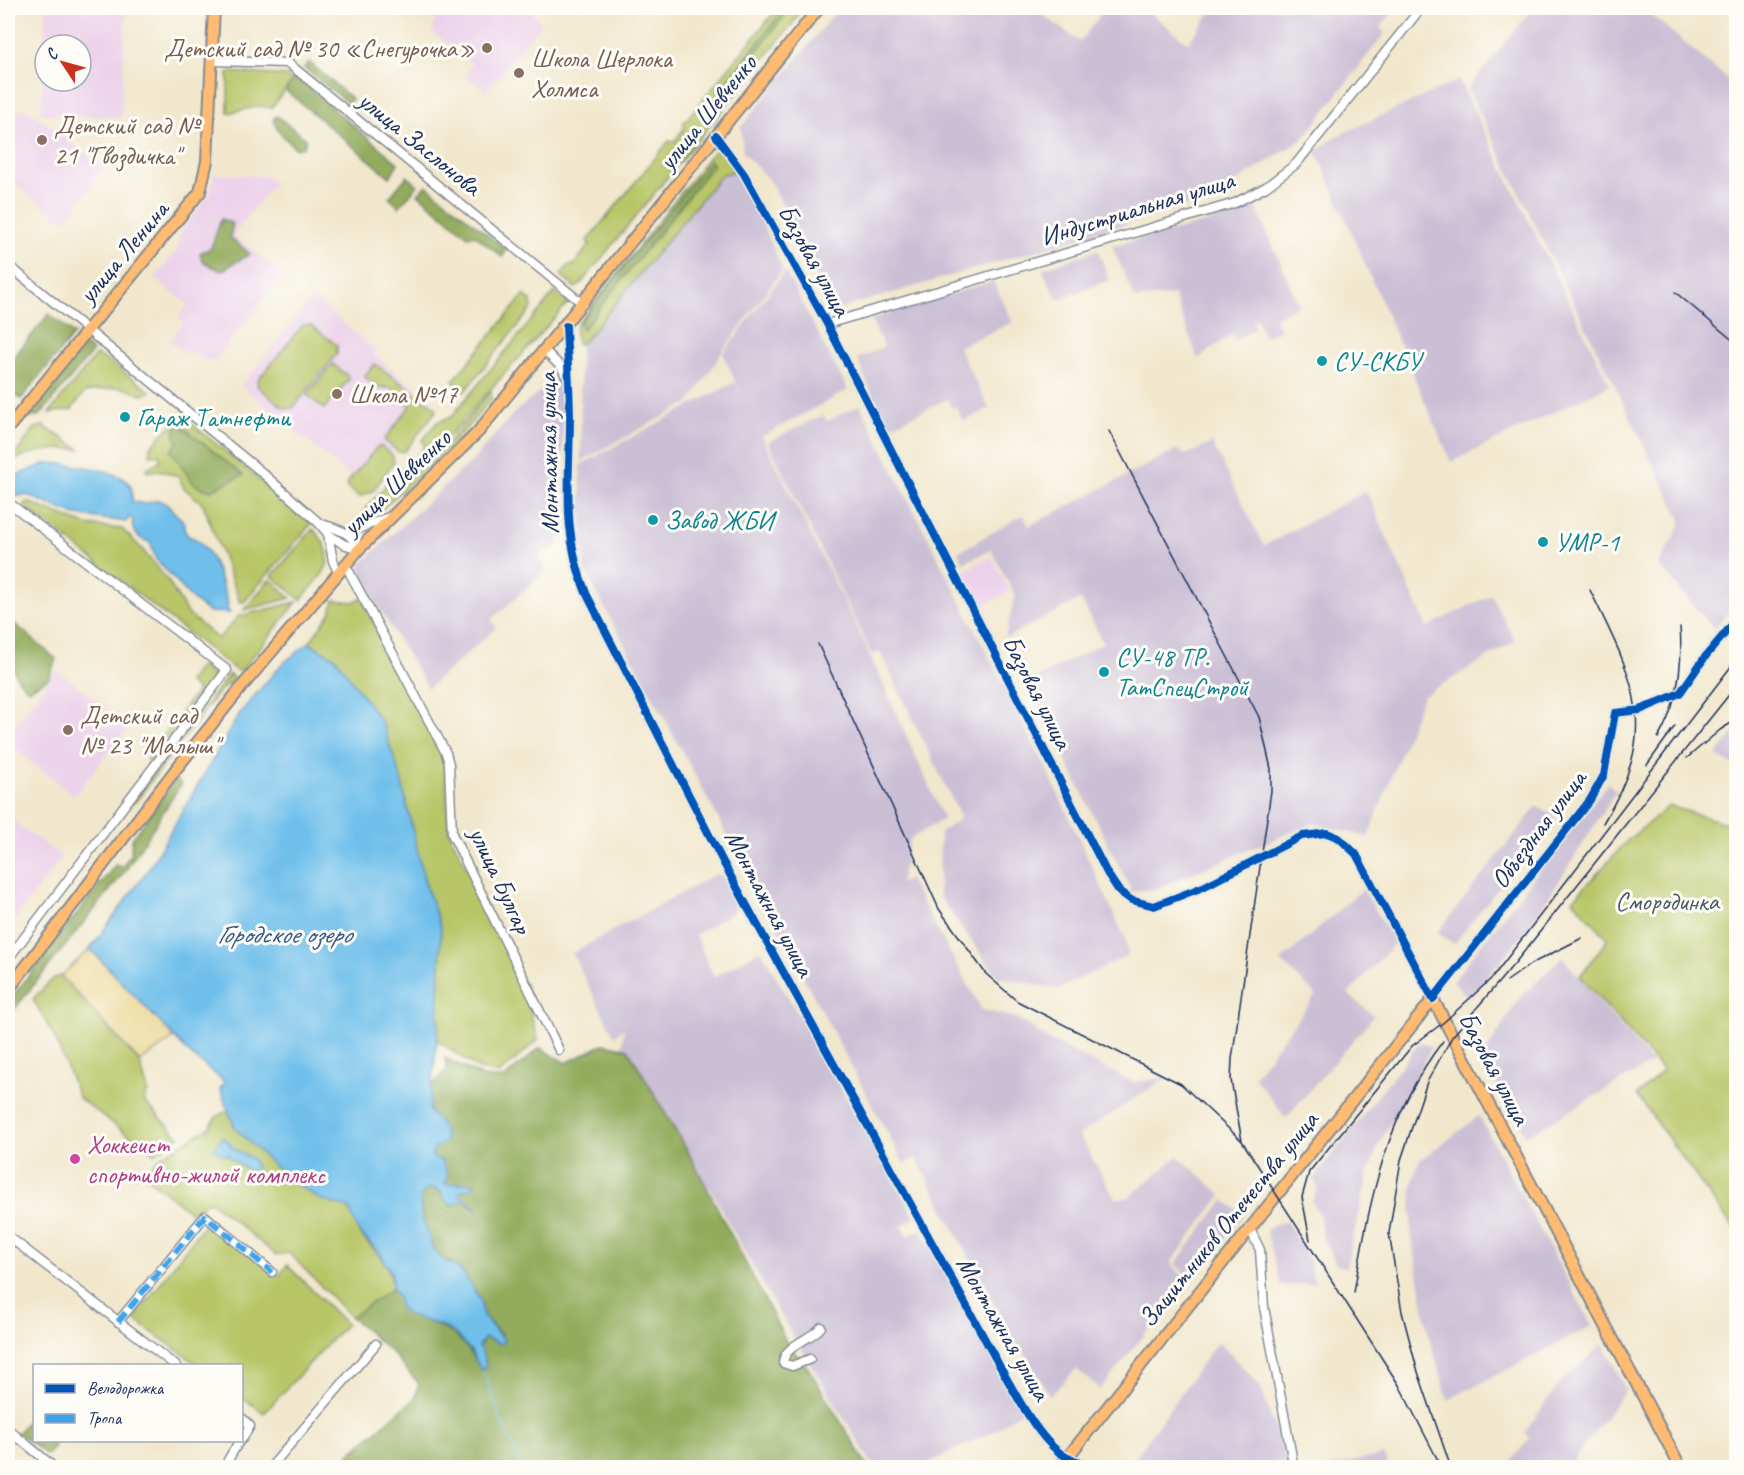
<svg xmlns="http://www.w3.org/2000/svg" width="1744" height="1475" font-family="Caveat,sans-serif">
	<rect width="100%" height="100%" fill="#fdfcf7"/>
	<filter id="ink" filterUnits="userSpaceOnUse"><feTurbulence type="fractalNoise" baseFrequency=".0167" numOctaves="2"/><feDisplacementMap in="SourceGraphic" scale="12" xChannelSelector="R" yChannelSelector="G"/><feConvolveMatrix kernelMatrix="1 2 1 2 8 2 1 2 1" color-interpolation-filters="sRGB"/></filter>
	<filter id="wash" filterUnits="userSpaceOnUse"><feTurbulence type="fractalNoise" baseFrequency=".008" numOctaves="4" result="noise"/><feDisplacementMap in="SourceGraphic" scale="24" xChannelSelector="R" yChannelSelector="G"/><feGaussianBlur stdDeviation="1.35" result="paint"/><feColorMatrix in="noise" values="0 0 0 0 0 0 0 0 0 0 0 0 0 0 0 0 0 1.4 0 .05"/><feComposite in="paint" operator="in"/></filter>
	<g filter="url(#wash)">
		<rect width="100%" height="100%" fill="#f1e7cc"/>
		<!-- built -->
		<path fill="#ecd1ea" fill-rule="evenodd" d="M46 8H126L121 118 41 114ZM45 45H81V81H45Z
			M438 8H530L541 24 486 92 465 75 472 64 432 32Z
			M26 108 105 168 64 222 14 184 17 111Z
			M214 174 266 176 274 183 233 235 283 275 213 362 209 359 203 361 190 350 187 354 170 341 184 323 178 317 188 305 155 278 180 246 178 243 181 232 211 192Z
			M313 297 376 351 374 355 433 402 363 487 241 386Z
			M991 556 1010 591 982 606 963 572Z
			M57 670 129 727 74 796 8 743V733Z
			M8 817 62 857 8 928Z"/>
		<!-- industrial -->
		<path fill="#cbbfd5" d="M839 8H1033L1080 42 1105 8H1144L1188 43 1214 8H1396L1380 28 1385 33 1303 139 1209 199 832 311 790 216 768 179 743 153 741 127Z
			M1533 8H1650V14L1736 86V602L1714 629 1659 565 1682 522 1468 89Z
			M1459 80 1610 385 1451 462 1316 151 1335 137Z
			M721 169 733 170 752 200 783 269 722 352 690 402 581 461 580 338Z
			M1254 203 1299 305 1275 318 1280 330 1264 337 1257 319 1252 321 1254 328 1236 340 1233 333 1198 359 1174 295 1135 299 1112 246 1212 221Z
			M1098 250 1109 280 1058 300 1042 269Z
			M785 271 848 390 761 437 723 354Z
			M993 281 1013 322 958 347 989 409 963 421 956 406 952 408 947 399 888 428 857 359 884 347 871 319Z
			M557 377 565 384 558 547 546 550 537 559 546 570 491 620 496 628 428 688 358 573 363 562 475 458 513 414Z
			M735 382 864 642 944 819 910 839 900 884 909 879 982 1010 1017 1018 1049 1040 1133 1082 1166 1078 1079 1135 1115 1198H1128L1178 1156 1222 1195 1171 1263 1187 1281 1101 1389 1076 1369 1050 1396 1022 1349 1013 1340 916 1157 904 1164 584 569 580 465Z
			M860 405 1049 774 1125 938 1128 955 1058 989 998 977 939 896 940 833 961 818 880 652 872 655 768 442 823 415 827 421Z
			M1212 443 1264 546 1366 491 1427 627 1491 595 1515 641 1423 696 1368 837 1313 823 1157 888 1132 892 1027 683 1103 643 1081 599 1005 638 1015 595 991 550 963 563 958 552 1023 515 1029 526 1176 450 1186 455Z
			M1736 729V766L1716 756Z
			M1608 783 1616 791 1572 861 1529 927 1469 997 1452 982Z
			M1537 806 1555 817 1454 944 1437 933Z
			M716 874 722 875 735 899 734 911 695 935 714 977 761 950 915 1218 901 1226 908 1236 920 1230 1023 1409 998 1429 920 1467H874L776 1308 710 1189 700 1185 622 1047 624 1028 614 1036 572 953Z
			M1363 889 1395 943 1348 994 1374 1016 1286 1118 1254 1077 1316 995 1281 961Z
			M1562 957 1652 1063 1526 1136 1482 1059 1517 1001Z
			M1420 1042 1432 1047 1379 1144 1368 1173 1346 1267 1337 1265 1322 1236 1320 1215 1312 1202 1318 1187 1313 1179Z
			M1479 1116 1592 1326 1448 1400 1429 1336 1411 1233 1412 1186 1419 1161Z
			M1224 1200 1244 1215 1191 1280 1175 1264Z
			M1286 1221 1308 1257 1315 1283 1281 1286 1266 1229Z
			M1218 1341 1260 1386 1289 1467H1133L1130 1465Z
			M1603 1344 1626 1390 1568 1467H1506L1529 1439 1525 1432 1561 1382Z
			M1383 1455 1390 1467H1328Z"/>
		<!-- green -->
		<path fill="#b8c668" stroke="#6a7a63" stroke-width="1.5" d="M778 8H802L793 23 579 286 575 288 561 275 569 265 573 266 590 244 587 241 669 141 674 142 685 127 683 124Z
			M228 72 287 76 293 80 271 108 261 106 228 113Z
			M717 150 722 152 736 171 722 174 587 338 580 344 577 343 575 333 577 324 713 152Z
			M555 292 568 303 446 439 412 471 384 486 400 469 406 470 425 446 422 441 437 422 451 417Z
			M524 295 531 301 532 308 464 392 453 381Z
			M303 325H311L337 345V354L293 408H284L258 387 257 381Z
			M96 355C102 355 142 385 150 391L148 393 143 395 120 387 85 392 71 410 49 413Z
			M333 364 350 378 324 409 307 395Z
			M375 364 436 408V411L405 451 398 452 384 440 411 405 390 388 377 387 364 376Z
			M491 391 492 398 453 444 371 519 359 524 364 510 384 488 413 473 450 440Z
			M181 415 312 523 244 602H240L203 504 184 488 178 476 158 470 147 472V468L160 461 159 454 150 455V447Z
			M43 426 80 449C55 448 29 450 8 464L35 428Z
			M381 446 393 456 394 462 373 491 359 497 347 487 348 482 377 447Z
			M28 502 85 525 122 529 141 548 168 581 187 613 218 639 239 616 297 602 242 670 237 671 23 505Z
			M313 529C342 561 324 572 301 600L272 576Z
			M270 579 291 598 244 610Z
			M361 598 445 760 449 832 526 987 527 1001 538 1040 499 1074 477 1068 436 1039 441 928 425 883 382 723 336 658 309 643 331 612 334 600 354 602Z
			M200 666 215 677 148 765 147 757 198 690 188 682Z
			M229 674 234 678 219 692 136 801 128 806Z
			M1669 806 1736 826V1232L1637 1095 1663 1071 1580 976 1608 939 1573 900 1628 840Z
			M61 976 140 1063 148 1091 144 1101 179 1137 154 1154 79 1098 54 1036 33 999 54 978Z
			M229 1110 235 1128 340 1205 349 1208C352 1215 354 1223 358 1230 372 1253 392 1258 392 1289L351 1317 289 1253 276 1255 210 1201 192 1213 142 1174 163 1155 210 1127 216 1117Z
			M208 1219 278 1277 287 1265 346 1324 264 1413 242 1397V1366L198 1365 134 1319Z"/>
		<!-- forest -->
		<path fill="#92ab5c" stroke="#566d5d" stroke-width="1.5" d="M785 8H791L721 95 717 94Z
			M309 62 352 99 348 103 304 68Z
			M295 77 398 163 390 177 285 90Z
			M277 116 306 139 304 147 296 149 279 132 273 119Z
			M710 161 713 165 582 330 580 322Z
			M407 176 418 185 399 207 389 198Z
			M426 185 507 250 502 257 475 235 469 237 418 194Z
			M221 219 233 224 230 237 250 254 221 271 202 261 200 253 211 248Z
			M49 314 74 334 21 399 8 389V364Z
			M83 343 93 351 40 415 23 420Z
			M178 423 243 475 209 491 194 484 171 451 178 442 174 434Z
			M8 618 56 659 49 678 28 690C6 671 7 645 8 618Z
			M176 779 181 784 126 870 8 1017V1002L116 864 122 867 131 854 132 839Z
			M604 1044 628 1049 692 1159 787 1343 808 1368 868 1467 365 1468 348 1455 415 1398 419 1384 391 1352 351 1317 392 1289 398 1297 401 1308C442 1332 456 1323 482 1371L486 1364 479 1346 485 1338 500 1344 502 1336 483 1315 480 1299 460 1269 434 1251 421 1214 420 1198 426 1189 434 1188 441 1192 443 1198 452 1205 463 1200 477 1208 458 1193 471 1188 474 1183 445 1184 431 1157 441 1124 429 1111V1088L447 1070 445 1058 483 1077 503 1079 540 1048 566 1063Z
			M27 1421 34 1428V1440L50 1441 55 1445 47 1455 18 1433Z"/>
		<!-- sand -->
		<path fill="#eeda9e" stroke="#84847e" stroke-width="1.5" d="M90 949 175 1037 140 1062 61 976Z"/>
		<!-- water -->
		<path fill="#70bfeb" stroke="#4677a4" stroke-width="1.5" d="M47 463C66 464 122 468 131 487 133 491 132 496 132 501L144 504 158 500 165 503 185 523 184 530 188 536C212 542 221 583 228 604L226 608 230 613 209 612 194 601 156 559 150 542C140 541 130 530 133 520L129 517 126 522 76 515 27 495 17 496 8 489V479Z
			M309 643 336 658 382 723 400 775 425 883 441 928 438 1031 429 1111 441 1124 445 1133V1143L435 1148 431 1156 442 1161 448 1176 445 1184 474 1183 475 1186 458 1193 479 1211 463 1200 452 1205 443 1198 441 1192 434 1188 426 1189 420 1198 421 1214 434 1251 442 1259 460 1269 480 1299 483 1315 504 1341 500 1344 485 1338 479 1345 486 1364 482 1371 471 1351 455 1333 442 1326 410 1316 400 1308 398 1297 392 1289V1274L379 1252 358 1231 349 1208 321 1200 286 1177 235 1128 220 1089 225 1082 191 1055 90 949 148 870 240 713 281 665Z
			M222 1137 230 1142 231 1147 253 1159 256 1168 254 1171C247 1171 231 1160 227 1154L223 1155 214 1148Z"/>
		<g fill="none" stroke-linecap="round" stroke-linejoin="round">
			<!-- stream -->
			<path stroke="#70bfeb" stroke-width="1.5" d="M482 1371 488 1382 501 1422 523 1468"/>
		</g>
	</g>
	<g filter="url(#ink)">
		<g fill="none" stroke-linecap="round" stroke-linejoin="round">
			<!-- minor casing -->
			<g stroke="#868b95" stroke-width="11">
				<path id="minor" d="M212 61 288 63 583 304
					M716 136 744 174 827 324 1107 873 1119 891 1131 900 1154 906 1203 887 1302 836 1327 833 1339 838 1356 854 1433 999 1590 800 1604 775 1615 713 1640 710 1680 693 1705 657 1736 620
					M8 265 259 470 318 522 328 534 333 561 338 572
					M827 324 1235 203 1266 187 1296 164 1421 8
					M566 326C567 356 570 387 570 417 570 481 561 532 586 593L723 862 999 1365C1015 1392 1039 1443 1068 1458 1077 1462 1086 1462 1094 1468
					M545 351 562 368 567 378
					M8 502 227 670 8 959
					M322 524C338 529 351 532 359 549
					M347 533 389 517
					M328 534 343 544 359 549
					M345 564 446 753 449 764 452 834 559 1050
					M1249 1227 1260 1250 1264 1307 1294 1468
					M8 1236 176 1366
					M118 1322 205 1216 272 1272
					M810 1359 792 1366 783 1363C784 1345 811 1340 821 1327
					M242 1418 250 1426 242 1439
					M8 1429 55 1468
					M8 1445 16 1436
					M236 1468 228 1460 240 1440
					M270 1468 376 1344"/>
			</g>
			<!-- major casing -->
			<g stroke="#868b95" stroke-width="14">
				<path id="major" d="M8 428 200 192 207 161 214 8
					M8 990 176 769 244 684 359 549 478 432 819 8
					M1059 1468 1433 999 1681 1468"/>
			</g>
			<!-- minor -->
			<use href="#minor" stroke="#fff" stroke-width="8"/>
			<!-- major -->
			<use href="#major" stroke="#febb71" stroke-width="10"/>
			<!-- rail -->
			<path stroke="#1b2f5e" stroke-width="1.5" d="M1675 292 1736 343
				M1109 431 1259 717 1271 769V791L1232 1059 1231 1080 1242 1141 1399 1385 1442 1468
				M1590 590C1634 680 1662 728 1603 823
				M818 644 939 909 986 974 1017 1001 1181 1084 1242 1141
				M1658 738C1678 704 1683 665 1680 627
				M1687 758 1720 730 1736 720
				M1647 765 1675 726
				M1507 981 1531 964 1582 938
				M1310 1240 1302 1197 1309 1172 1412 1046 1444 1022 1492 978 1736 660
				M1354 1293C1368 1204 1387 1113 1443 1041
				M1451 1468 1417 1369 1402 1312 1389 1233 1401 1160 1427 1082 1452 1037 1515 963 1736 686"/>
			<!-- quiet -->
			<path stroke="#3da3ed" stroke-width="6" stroke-dasharray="12 6" stroke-linecap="butt" d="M118 1322 205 1216 272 1272"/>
			<!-- cycleway casing -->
			<g stroke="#fdfcf7" stroke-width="11">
				<path id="cycleway" d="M716 136 744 174 827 324 1107 873 1119 891 1131 900 1154 906 1203 887 1302 836 1327 833 1339 838 1356 854 1433 999 1590 800 1604 775 1615 713 1640 710 1680 693 1705 657 1736 620
					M566 326C567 356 570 387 570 417 570 481 561 532 586 593L723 862 999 1365C1015 1392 1039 1443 1068 1458 1077 1462 1086 1462 1094 1468"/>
			</g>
			<!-- cycleway -->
			<use href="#cycleway" stroke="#0057b8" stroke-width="8"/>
		</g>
	</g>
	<!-- markers -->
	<g fill="#8d6e63" stroke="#fdfcf7" stroke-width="2">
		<circle cx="487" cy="48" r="6"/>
		<circle cx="519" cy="73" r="6"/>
		<circle cx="42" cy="140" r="6"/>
		<circle cx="337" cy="394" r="6"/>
		<circle cx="68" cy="730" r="6"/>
	</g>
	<g fill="#0f9aa8" stroke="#fdfcf7" stroke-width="2">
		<circle cx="1322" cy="361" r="6"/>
		<circle cx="125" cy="417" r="6"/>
		<circle cx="653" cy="520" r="6"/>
		<circle cx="1543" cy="542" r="6"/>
		<circle cx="1104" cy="672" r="6"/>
	</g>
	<circle fill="#d1479c" stroke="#fdfcf7" stroke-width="2" cx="75" cy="1159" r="6"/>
	<g text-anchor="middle" stroke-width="6" stroke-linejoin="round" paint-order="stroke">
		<!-- education labels -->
		<g font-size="26" fill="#785e54" stroke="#fdfcf7" text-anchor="start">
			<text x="475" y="57" text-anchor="end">Детский сад № 30 «Снегурочка»</text>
			<text x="531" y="67">Школа Шерлока<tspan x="531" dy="30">Холмса</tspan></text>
			<text x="54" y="134">Детский сад №<tspan x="54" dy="30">21 "Гвоздичка"</tspan></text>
			<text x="349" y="403">Школа №17</text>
			<text x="80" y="724">Детский сад<tspan x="80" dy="30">№ 23 "Малыш"</tspan></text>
		</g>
		<!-- street labels -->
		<g font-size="26" fill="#1b2f5e" stroke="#fdfcf7">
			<text transform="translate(707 112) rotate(-51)" y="9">улица Шевченко</text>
			<text transform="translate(420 143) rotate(39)" y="9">улица Заслонова</text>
			<text transform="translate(1137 208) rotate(-17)" y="9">Индустриальная улица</text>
			<text transform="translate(123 252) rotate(-50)" y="9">улица Ленина</text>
			<text transform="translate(815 260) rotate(61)" y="9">Базовая улица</text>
			<text transform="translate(548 453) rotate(-91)" y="9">Монтажная улица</text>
			<text transform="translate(396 482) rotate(-44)" y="9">улица Шевченко</text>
			<text transform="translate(1038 692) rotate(63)" y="9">Базовая улица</text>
			<text transform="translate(1538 829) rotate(-53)" y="9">Объездная улица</text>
			<text transform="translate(501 880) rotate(65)" y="9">улица Булгар</text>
			<text transform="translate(770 903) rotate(62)" y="9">Монтажная улица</text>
			<text transform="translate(1495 1068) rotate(62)" y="9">Базовая улица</text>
			<text transform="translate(1228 1219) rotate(-51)" y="9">Защитников Отечества улица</text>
			<text transform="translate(1004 1328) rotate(60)" y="9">Монтажная улица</text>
		</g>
		<!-- culture labels -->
		<g font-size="26" fill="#0d838f" stroke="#fdfcf7" text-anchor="start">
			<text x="1334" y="370">СУ-СКБУ</text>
			<text x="137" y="426">Гараж Татнефти</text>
			<text x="665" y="529">Завод ЖБИ</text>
			<text x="1555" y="551">УМР-1</text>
			<text x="1116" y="666">СУ-48 ТР.<tspan x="1116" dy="30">ТатСпецСтрой</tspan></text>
		</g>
		<!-- park labels -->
		<g font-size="26" fill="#4a5c61" stroke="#fdfcf7">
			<text x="1667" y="910">Смородинка</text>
		</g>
		<!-- hotel labels -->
		<g font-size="26" fill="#b23c85" stroke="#fdfcf7" text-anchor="start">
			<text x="87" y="1153">Хоккеист<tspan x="87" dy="30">спортивно-жилой комплекс</tspan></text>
		</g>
		<!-- water labels -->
		<g font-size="27" font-style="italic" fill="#355a88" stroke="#fdfcf7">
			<text x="284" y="943">Городское озеро</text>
		</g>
	</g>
	<!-- margin -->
	<rect width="1744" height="1475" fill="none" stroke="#fdfcf7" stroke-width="30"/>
	<!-- legend -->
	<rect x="33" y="1364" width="210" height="78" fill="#fdfcf7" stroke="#a3aaba" stroke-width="1.5"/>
	<rect x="45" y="1384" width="30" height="9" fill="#0057b8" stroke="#a3aaba" stroke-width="1.5"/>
	<text x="87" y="1394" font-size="18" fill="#1b2f5e">Велодорожка</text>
	<rect x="45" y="1414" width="30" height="9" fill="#3da3ed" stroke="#a3aaba" stroke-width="1.5"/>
	<text x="87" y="1424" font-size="18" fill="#1b2f5e">Тропа</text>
	<!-- north arrow -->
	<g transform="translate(63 63) rotate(306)"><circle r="28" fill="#fdfcf7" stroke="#a3aaba" stroke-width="1.5"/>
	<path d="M0-4.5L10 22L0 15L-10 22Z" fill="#c8321e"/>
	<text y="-9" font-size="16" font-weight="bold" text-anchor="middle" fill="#1b2f5e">С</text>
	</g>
</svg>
